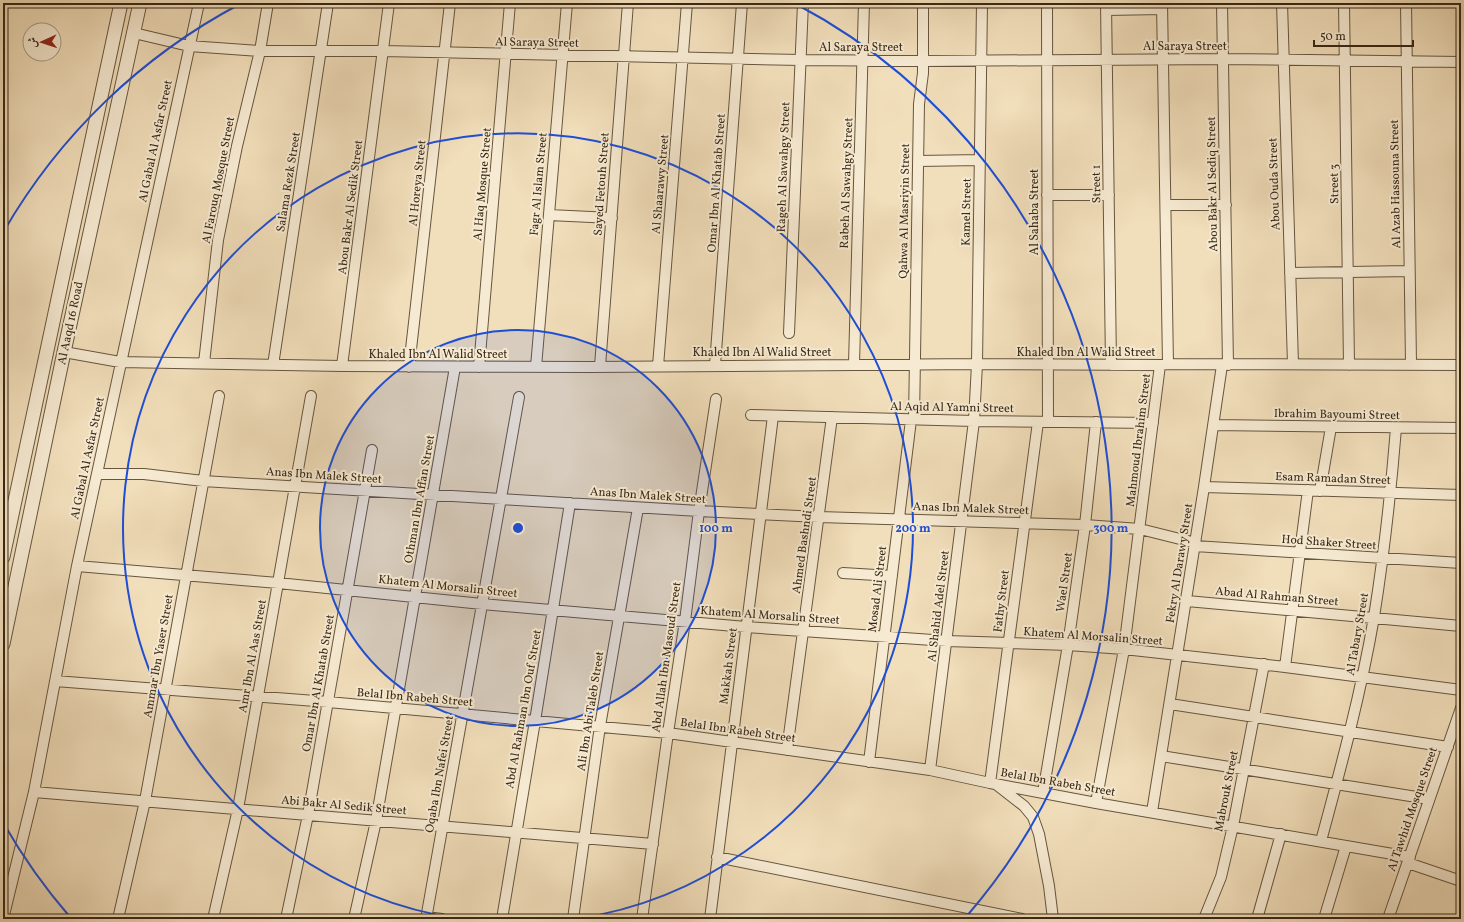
<svg xmlns="http://www.w3.org/2000/svg" width="1464" height="922" font-family="Vollkorn,Amiri,serif">
	<rect width="100%" height="100%" fill="#f1deba"/>
	<filter id="stains"><feTurbulence type="fractalNoise" baseFrequency=".005" numOctaves="4"/><feColorMatrix values="0 0 0 0 .2 0 0 0 0 .09 0 0 0 0 .02 0 0 0 .5 -.17"/></filter>
	<radialGradient id="worn" r=".72"><stop offset=".6" stop-color="#630" stop-opacity="0"/><stop offset="1" stop-color="#630" stop-opacity=".3"/></radialGradient>
	<g fill="none" stroke-linecap="round" stroke-linejoin="round">
		<!-- minor casing -->
		<g stroke="#67563e" stroke-width="12">
			<path id="minor" d="M1047 3 1048 422
				M1106 3 1111 365
				M1162 3 1168 364
				M1222 3 1228 365
				M1282 3 1293 364
				M1344 3 1349 365
				M1406 3 1411 365
				M1106 10 1162 9
				M134 33 189 46 260 51H383L801 60 923 61 1223 59 1461 62
				M918 161 980 160
				M1047 195H1109
				M1166 205H1226
				M549 215 612 218
				M1290 273 1409 271
				M789 333 803 3
				M64 352 120 362 342 366 591 367 977 364 1160 365 1168 364 1461 365
				M204 363 218 240 237 146 260 51 268 3
				M854 364 864 3
				M273 365 328 3
				M715 365 742 3
				M342 366 389 3
				M600 366 628 3
				M658 366 687 3
				M409 367 450 3
				M479 367 510 3
				M536 367 567 3
				M751 415 974 421 1153 423
				M914 420 919 104 923 73V3
				M1214 425 1461 428
				M97 474H144L203 481 699 511 819 517 1085 525 1140 529 1196 543
				M1204 487 1461 495
				M1320 491 1331 427
				M1195 546 1461 563
				M77 566 278 583 482 604 746 627 947 641 1068 645 1124 649 1285 667 1461 690
				M843 573 892 576
				M1187 601 1461 626
				M1285 667 1308 490
				M55 681 328 702 668 733 930 770 990 783 1096 803 1410 857
				M1170 704 1448 747
				M787 750 832 417
				M1161 756 1429 799
				M869 762 911 420
				M930 770 974 421 977 364 982 3
				M990 783 1038 422
				M997 785 1024 806 1033 817 1039 834 1049 886 1053 919
				M34 792 653 844
				M1043 793 1068 645 1085 525 1096 422
				M1096 803 1124 649 1160 365
				M1152 812 1204 487 1222 365
				M1321 841C1341 767 1361 693 1374 617 1384 554 1391 491 1396 428
				M717 857 1022 919
				M1408 863 1461 881
				M426 917 442 919
				M3 919 34 792 77 566 199 3
				M118 919 145 801 219 396
				M213 919 238 809 311 396
				M286 919 308 815 372 450
				M354 919 376 821 455 367
				M426 919 519 397
				M502 919 535 721 570 503
				M573 919 600 726 638 508
				M642 919 668 733 685 621 699 511 716 399
				M710 919 773 416
				M1204 919 1221 877 1233 826 1264 664
				M1257 919 1281 834
				M1324 919 1346 846
				M1388 919 1461 708"/>
		</g>
		<!-- tertiary casing -->
		<g stroke="#67563e" stroke-width="15">
			<path id="tertiary" d="M3 557 121 3
				M3 644 64 352 140 3"/>
		</g>
		<!-- minor -->
		<use href="#minor" stroke="#f6ead2" stroke-width="10"/>
		<!-- tertiary -->
		<use href="#tertiary" stroke="#f6ead2" stroke-width="13"/>
	</g>
	<!-- distance rings -->
	<circle cx="518" cy="528" r="198" fill="#1d4ed8" fill-opacity=".12"/>
	<g fill="none" stroke="#1d4ed8" stroke-width="2">
		<circle cx="518" cy="528" r="198"/>
		<path d="M460 919A395 395 0 1 1 576 919"/>
		<path d="M70 917A593 593 0 0 1 4 824M4 231A593 593 0 0 1 240 4M796 4A593 593 0 0 1 966 917"/>
	</g>
	<g text-anchor="middle" stroke-width="4" stroke-linejoin="round" paint-order="stroke">
		<!-- street labels -->
		<g font-size="12" fill="#392815" stroke="#f6ead2">
			<text transform="translate(537 42) rotate(1)" y="4">Al Saraya Street</text>
			<text x="1185" y="50">Al Saraya Street</text>
			<text x="861" y="51">Al Saraya Street</text>
			<text transform="translate(155 141) rotate(-78)" y="4">Al Gabal Al Asfar Street</text>
			<text transform="translate(783 167) rotate(-88)" y="4">Rageh Al Sawahgy Street</text>
			<text transform="translate(218 180) rotate(-79)" y="4">Al Farouq Mosque Street</text>
			<text transform="translate(288 182) rotate(-81)" y="4">Salama Rezk Street</text>
			<text transform="translate(417 183) rotate(-84)" y="4">Al Horeya Street</text>
			<text transform="translate(716 183) rotate(-86)" y="4">Omar Ibn Al Khatab Street</text>
			<text transform="translate(846 183) rotate(-88)" y="4">Rabeh Al Sawahgy Street</text>
			<text transform="translate(482 184) rotate(-85)" y="4">Al Haq Mosque Street</text>
			<text transform="translate(538 184) rotate(-85)" y="4">Fagr Al Islam Street</text>
			<text transform="translate(601 184) rotate(-86)" y="4">Sayed Fetouh Street</text>
			<text transform="translate(660 184) rotate(-85)" y="4">Al Shaarawy Street</text>
			<text transform="translate(1096 184) rotate(-91)" y="4">Street 1</text>
			<text transform="translate(1212 184) rotate(-91)" y="4">Abou Bakr Al Sediq Street</text>
			<text transform="translate(1274 184) rotate(-92)" y="4">Abou Ouda Street</text>
			<text transform="translate(1334 184) rotate(-91)" y="4">Street 3</text>
			<text transform="translate(1395 184) rotate(-91)" y="4">Al Azab Hassouna Street</text>
			<text transform="translate(350 207) rotate(-83)" y="4">Abou Bakr Al Sedik Street</text>
			<text transform="translate(904 211) rotate(-89)" y="4">Qahwa Al Masriyin Street</text>
			<text transform="translate(966 212) rotate(-89)" y="4">Kamel Street</text>
			<text transform="translate(1034 212) rotate(-90)" y="4">Al Sahaba Street</text>
			<text transform="translate(70 323) rotate(-78)" y="4">Al Aaqd 16 Road</text>
			<text x="762" y="356">Khaled Ibn Al Walid Street</text>
			<text x="1086" y="356">Khaled Ibn Al Walid Street</text>
			<text x="438" y="358">Khaled Ibn Al Walid Street</text>
			<text transform="translate(952 407) rotate(1)" y="4">Al Aqid Al Yamni Street</text>
			<text transform="translate(1337 414) rotate(1)" y="4">Ibrahim Bayoumi Street</text>
			<text transform="translate(1138 440) rotate(-83)" y="4">Mahmoud Ibrahim Street</text>
			<text transform="translate(87 458) rotate(-78)" y="4">Al Gabal Al Asfar Street</text>
			<text transform="translate(324 475) rotate(4)" y="4">Anas Ibn Malek Street</text>
			<text transform="translate(1333 478) rotate(2)" y="4">Esam Ramadan Street</text>
			<text transform="translate(648 495) rotate(4)" y="4">Anas Ibn Malek Street</text>
			<text transform="translate(419 499) rotate(-80)" y="4">Othman Ibn Affan Street</text>
			<text transform="translate(971 508) rotate(2)" y="4">Anas Ibn Malek Street</text>
			<text transform="translate(804 535) rotate(-82)" y="4">Ahmed Bashndi Street</text>
			<text transform="translate(1329 542) rotate(4)" y="4">Hod Shaker Street</text>
			<text transform="translate(1179 563) rotate(-81)" y="4">Fekry Al Darawy Street</text>
			<text transform="translate(1064 582) rotate(-82)" y="4">Wael Street</text>
			<text transform="translate(448 586) rotate(6)" y="4">Khatem Al Morsalin Street</text>
			<text transform="translate(877 589) rotate(-83)" y="4">Mosad Ali Street</text>
			<text transform="translate(1277 596) rotate(5)" y="4">Abad Al Rahman Street</text>
			<text transform="translate(1001 601) rotate(-83)" y="4">Fathy Street</text>
			<text transform="translate(938 606) rotate(-83)" y="4">Al Shahid Adel Street</text>
			<text transform="translate(770 615) rotate(4)" y="4">Khatem Al Morsalin Street</text>
			<text transform="translate(1357 634) rotate(-80)" y="4">Al Tabary Street</text>
			<text transform="translate(1093 636) rotate(4)" y="4">Khatem Al Morsalin Street</text>
			<text transform="translate(158 656) rotate(-80)" y="4">Ammar Ibn Yaser Street</text>
			<text transform="translate(252 656) rotate(-80)" y="4">Amr Ibn Al Aas Street</text>
			<text transform="translate(666 657) rotate(-82)" y="4">Abd Allah Ibn Masoud Street</text>
			<text transform="translate(728 666) rotate(-83)" y="4">Makkah Street</text>
			<text transform="translate(318 683) rotate(-80)" y="4">Omar Ibn Al Khatab Street</text>
			<text transform="translate(415 697) rotate(5)" y="4">Belal Ibn Rabeh Street</text>
			<text transform="translate(523 709) rotate(-80)" y="4">Abd Al Rahman Ibn Ouf Street</text>
			<text transform="translate(590 711) rotate(-81)" y="4">Ali Ibn Abi Taleb Street</text>
			<text transform="translate(738 730) rotate(8)" y="4">Belal Ibn Rabeh Street</text>
			<text transform="translate(439 774) rotate(-80)" y="4">Oqaba Ibn Nafei Street</text>
			<text transform="translate(1058 782) rotate(10)" y="4">Belal Ibn Rabeh Street</text>
			<text transform="translate(1226 791) rotate(-79)" y="4">Mabrouk Street</text>
			<text transform="translate(344 805) rotate(5)" y="4">Abi Bakr Al Sedik Street</text>
			<text transform="translate(1412 809) rotate(-71)" y="4">Al Tawhid Mosque Street</text>
		</g>
	</g>
	<circle cx="518" cy="528" r="6" fill="#1d4ed8" stroke="#f6ead2" stroke-width="2"/>
	<g font-size="12" text-anchor="middle" font-weight="bold" fill="#1d4ed8" stroke="#f6ead2" stroke-width="4" stroke-linejoin="round" paint-order="stroke">
		<text x="716" y="532">100 m</text>
		<text x="913" y="532">200 m</text>
		<text x="1111" y="532">300 m</text>
	</g>
	<!-- margin -->
	<rect width="1464" height="922" fill="none" stroke="#f1deba" stroke-width="16"/>
	<rect x="4" y="4" width="1456" height="914" fill="none" stroke="#392815" stroke-width="2"/>
	<rect x="8" y="8" width="1448" height="906" fill="none" stroke="#392815"/>
	<!-- north arrow -->
	<g transform="translate(42 42) rotate(267)"><circle r="19" fill="#f6ead2" stroke="#aa9c86"/>
	<path d="M0-3L7 15L0 10L-7 15Z" fill="#8f2418"/>
	<text y="-6" font-size="11" font-weight="bold" text-anchor="middle" fill="#392815">ش</text>
	</g>
	<!-- scale -->
	<path d="M1314 40v6h99v-6" fill="none" stroke="#392815" stroke-width="2"/>
	<text x="1320" y="40" font-size="12" fill="#392815" stroke="#f6ead2" stroke-width="3" paint-order="stroke">50 m</text>
	<rect width="100%" height="100%" filter="url(#stains)"/>
	<rect width="100%" height="100%" fill="url(#worn)"/>
</svg>
